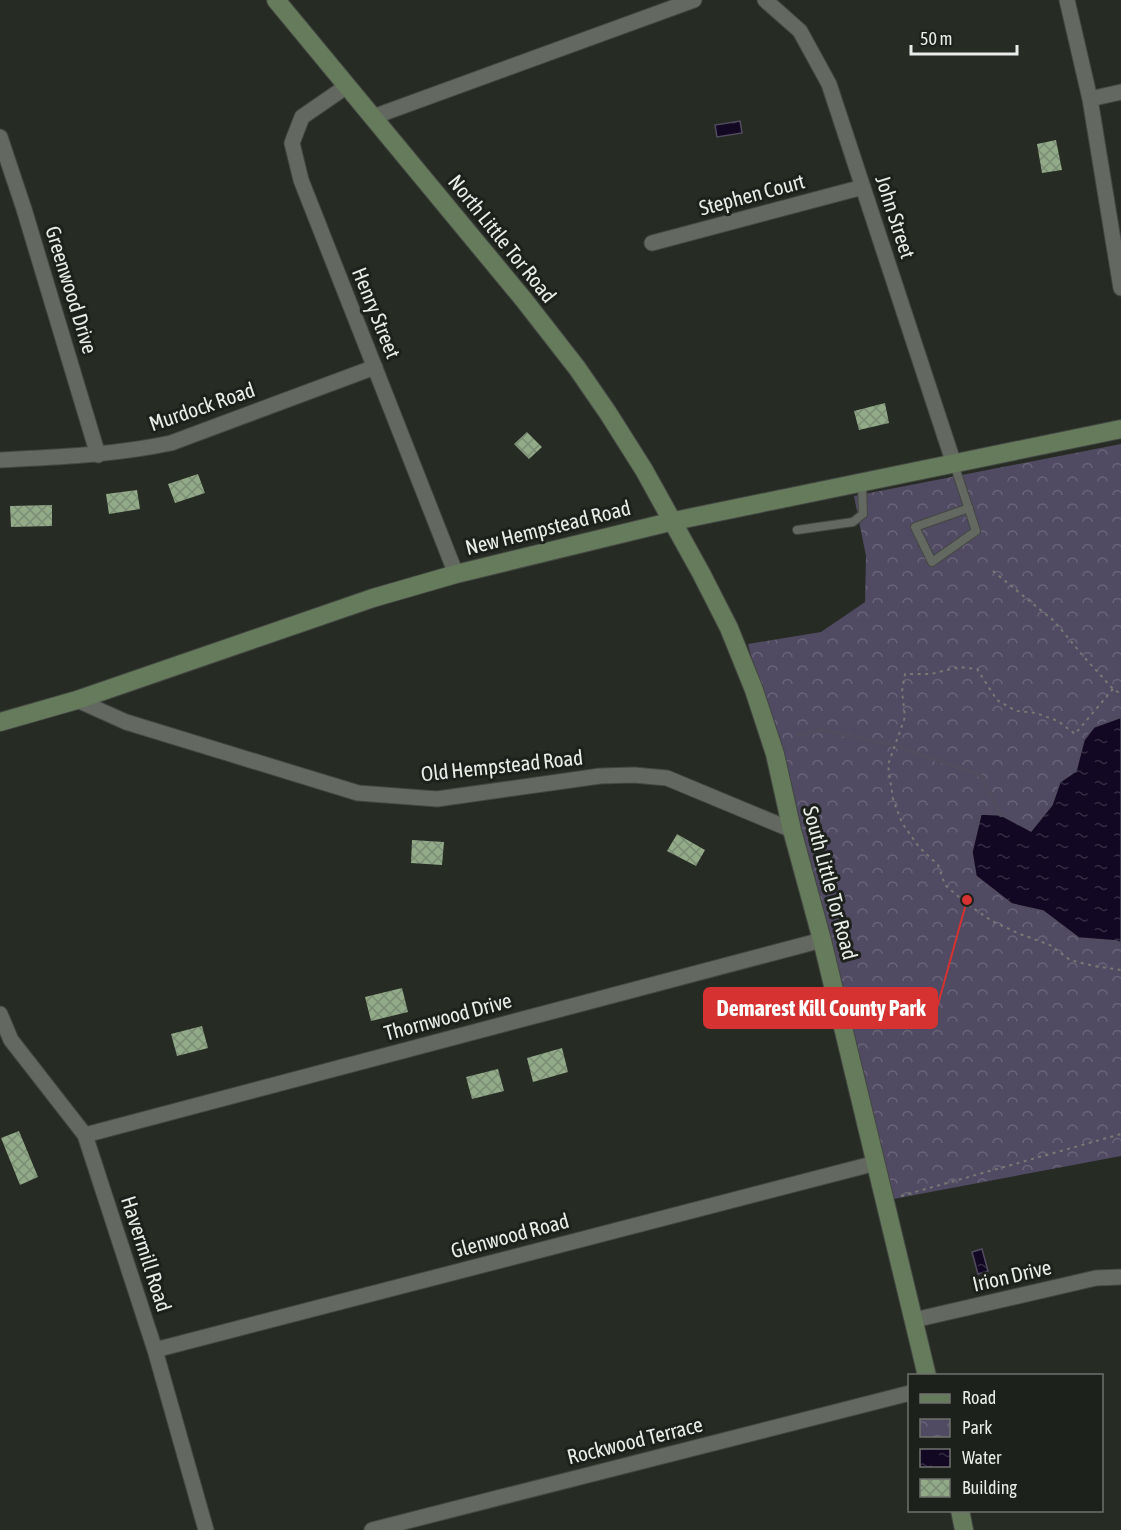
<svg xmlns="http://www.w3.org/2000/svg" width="1121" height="1530" font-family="'Asap Condensed',sans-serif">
	<defs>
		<pattern id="park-crowns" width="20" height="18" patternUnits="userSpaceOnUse" patternTransform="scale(1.5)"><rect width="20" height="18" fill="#514a63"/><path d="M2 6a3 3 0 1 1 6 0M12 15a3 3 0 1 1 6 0" fill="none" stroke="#6a6479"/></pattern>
		<pattern id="water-ripples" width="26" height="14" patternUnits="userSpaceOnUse" patternTransform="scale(1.5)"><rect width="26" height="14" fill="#120824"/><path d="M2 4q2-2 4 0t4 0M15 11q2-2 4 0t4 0" fill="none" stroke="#342c44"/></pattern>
		<pattern id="building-cross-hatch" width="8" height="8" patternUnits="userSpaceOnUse" patternTransform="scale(1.5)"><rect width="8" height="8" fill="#92aa88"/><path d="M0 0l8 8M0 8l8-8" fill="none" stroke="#7b8c74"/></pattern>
	</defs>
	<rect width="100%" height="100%" fill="#262b24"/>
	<!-- park -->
	<path fill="url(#park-crowns)" d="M1121 444V1156L888 1200 748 644 821 632 865 602 866 556 854 496Z"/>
	<!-- water -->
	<path fill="url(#water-ripples)" stroke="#524c5f" stroke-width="1.5" d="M740 121 742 133 717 137 715 125Z
		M1119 718H1121V943L1117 941 1079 938 1043 911 1012 904 976 876 972 852 981 814 1001 815 1031 831 1052 805 1060 782 1076 771 1084 740 1094 727Z
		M982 1249 988 1271 978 1274 972 1252Z"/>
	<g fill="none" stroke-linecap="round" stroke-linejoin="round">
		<!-- stream -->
		<path stroke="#524c5f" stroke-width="4.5" d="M797 735 823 730 897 746 980 775 1001 815"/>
	</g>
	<!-- building -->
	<path fill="url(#building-cross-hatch)" d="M1056 140 1062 170 1042 173 1037 144Z
		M885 403 889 423 859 430 854 411Z
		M527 432 542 447 529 459 514 444Z
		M198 474 205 493 175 503 168 484Z
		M137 490 140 509 109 514 106 494Z
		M52 505V526L11 527 10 506Z
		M677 834 705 850 696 866 667 851Z
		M412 840 444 842 442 865 411 863Z
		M402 988 408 1012 371 1021 365 997Z
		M202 1026 208 1048 177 1056 171 1034Z
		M562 1048 568 1072 533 1082 527 1058Z
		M498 1069 504 1091 472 1099 466 1077Z
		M19 1131 38 1177 20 1185 1 1138Z"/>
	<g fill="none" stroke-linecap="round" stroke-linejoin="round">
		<!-- lane casing -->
		<g stroke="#434742" stroke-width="10">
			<path id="lane" d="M954 464 976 531 932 562 915 527 969 508
				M797 530 853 522 863 514 862 483"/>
		</g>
		<!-- street casing -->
		<g stroke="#434742" stroke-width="17">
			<path id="street" d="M765 0 800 31 829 84 954 464
				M1067 0 1090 99 1121 288
				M347 86 302 117 292 143 301 180 456 574
				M1090 99 1121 92
				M373 117 694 0
				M0 137 24 209 98 455
				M652 243 863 187
				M0 460C58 457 114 455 171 443L375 367
				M77 700 126 722 358 793 437 799 600 776 634 775 667 778 792 830
				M0 1014 11 1040 85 1135 155 1350 206 1530
				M85 1135 822 940
				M914 1320 1096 1278 1121 1277
				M155 1350 876 1163
				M372 1530 910 1393"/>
		</g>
		<!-- secondary casing -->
		<g stroke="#434742" stroke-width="20">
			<path id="secondary" d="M276 0 524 300 577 368 608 413 644 470 701 573 729 628 754 690 775 754 792 830 822 940 927 1376
				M0 722 77 700 373 598 456 574 674 521 1121 429
				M960 1510 964 1530"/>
		</g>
		<!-- path -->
		<path stroke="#767a74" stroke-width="2" stroke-dasharray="3 4.5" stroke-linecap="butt" d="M993 571 1054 621 1084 657 1113 689 1121 694
			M1113 689 1075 734 1058 721 1036 713 1016 711 997 700 977 669 959 667 931 674H905L902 691 905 717 888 765 893 799 902 823 919 847 938 865 945 885 967 904 992 921 1020 934 1050 945 1070 960 1094 966 1121 970
			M901 1196 1121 1134"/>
		<!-- lane -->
		<use href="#lane" stroke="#636860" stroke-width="8"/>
		<!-- street -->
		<use href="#street" stroke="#636860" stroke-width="15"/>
		<!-- secondary -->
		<use href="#secondary" stroke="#667a5c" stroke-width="18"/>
	</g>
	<g text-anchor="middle" stroke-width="6" stroke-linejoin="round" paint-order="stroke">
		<!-- street labels -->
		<g font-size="21" fill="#e9ece8" stroke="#1d211b">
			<text transform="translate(752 195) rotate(-15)" y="7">Stephen Court</text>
			<text transform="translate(895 217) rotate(72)" y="7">John Street</text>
			<text transform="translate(502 239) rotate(51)" y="7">North Little Tor Road</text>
			<text transform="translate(71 290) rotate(73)" y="7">Greenwood Drive</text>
			<text transform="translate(376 313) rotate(68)" y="7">Henry Street</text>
			<text transform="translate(202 407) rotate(-19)" y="7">Murdock Road</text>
			<text transform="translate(548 528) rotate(-14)" y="7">New Hempstead Road</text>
			<text transform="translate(502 766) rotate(-6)" y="7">Old Hempstead Road</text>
			<text transform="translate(830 883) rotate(75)" y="7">South Little Tor Road</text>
			<text transform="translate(448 1017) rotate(-15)" y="7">Thornwood Drive</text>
			<text transform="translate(510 1236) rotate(-15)" y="7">Glenwood Road</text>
			<text transform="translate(146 1254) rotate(72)" y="7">Havermill Road</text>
			<text transform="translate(1012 1276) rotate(-13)" y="7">Irion Drive</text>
			<text transform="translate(635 1441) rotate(-14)" y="7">Rockwood Terrace</text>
		</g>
	</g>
	<!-- callouts -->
	<path fill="none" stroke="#d73232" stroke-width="2" d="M967 900L937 1008"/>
	<circle fill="#d73232" stroke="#1d211b" stroke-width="2" cx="967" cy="900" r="6"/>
	<rect fill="#d73232" stroke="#d73232" stroke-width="2" x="704" y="988" width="233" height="40" rx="6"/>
	<g font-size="22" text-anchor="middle" font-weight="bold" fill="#fff">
		<text x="821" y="1016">Demarest Kill County Park</text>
	</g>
	<!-- legend -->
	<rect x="908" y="1374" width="195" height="138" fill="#1d211b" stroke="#6f726d" stroke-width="1.5"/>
	<rect x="920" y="1394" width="30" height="9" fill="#667a5c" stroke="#6f726d" stroke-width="1.5"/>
	<text x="962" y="1404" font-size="18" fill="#e9ece8">Road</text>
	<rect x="920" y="1419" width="30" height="18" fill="url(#park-crowns)" stroke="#6f726d" stroke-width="1.5"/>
	<text x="962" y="1434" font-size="18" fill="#e9ece8">Park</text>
	<rect x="920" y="1449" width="30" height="18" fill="url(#water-ripples)" stroke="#6f726d" stroke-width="1.5"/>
	<text x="962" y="1464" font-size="18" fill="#e9ece8">Water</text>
	<rect x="920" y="1479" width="30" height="18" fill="url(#building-cross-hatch)" stroke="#6f726d" stroke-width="1.5"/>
	<text x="962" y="1494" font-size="18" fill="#e9ece8">Building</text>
	<!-- scale -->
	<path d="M911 45v9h106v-9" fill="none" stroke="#e9ece8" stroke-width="3"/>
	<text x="920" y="45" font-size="18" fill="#e9ece8" stroke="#1d211b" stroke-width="4.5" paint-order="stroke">50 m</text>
</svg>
